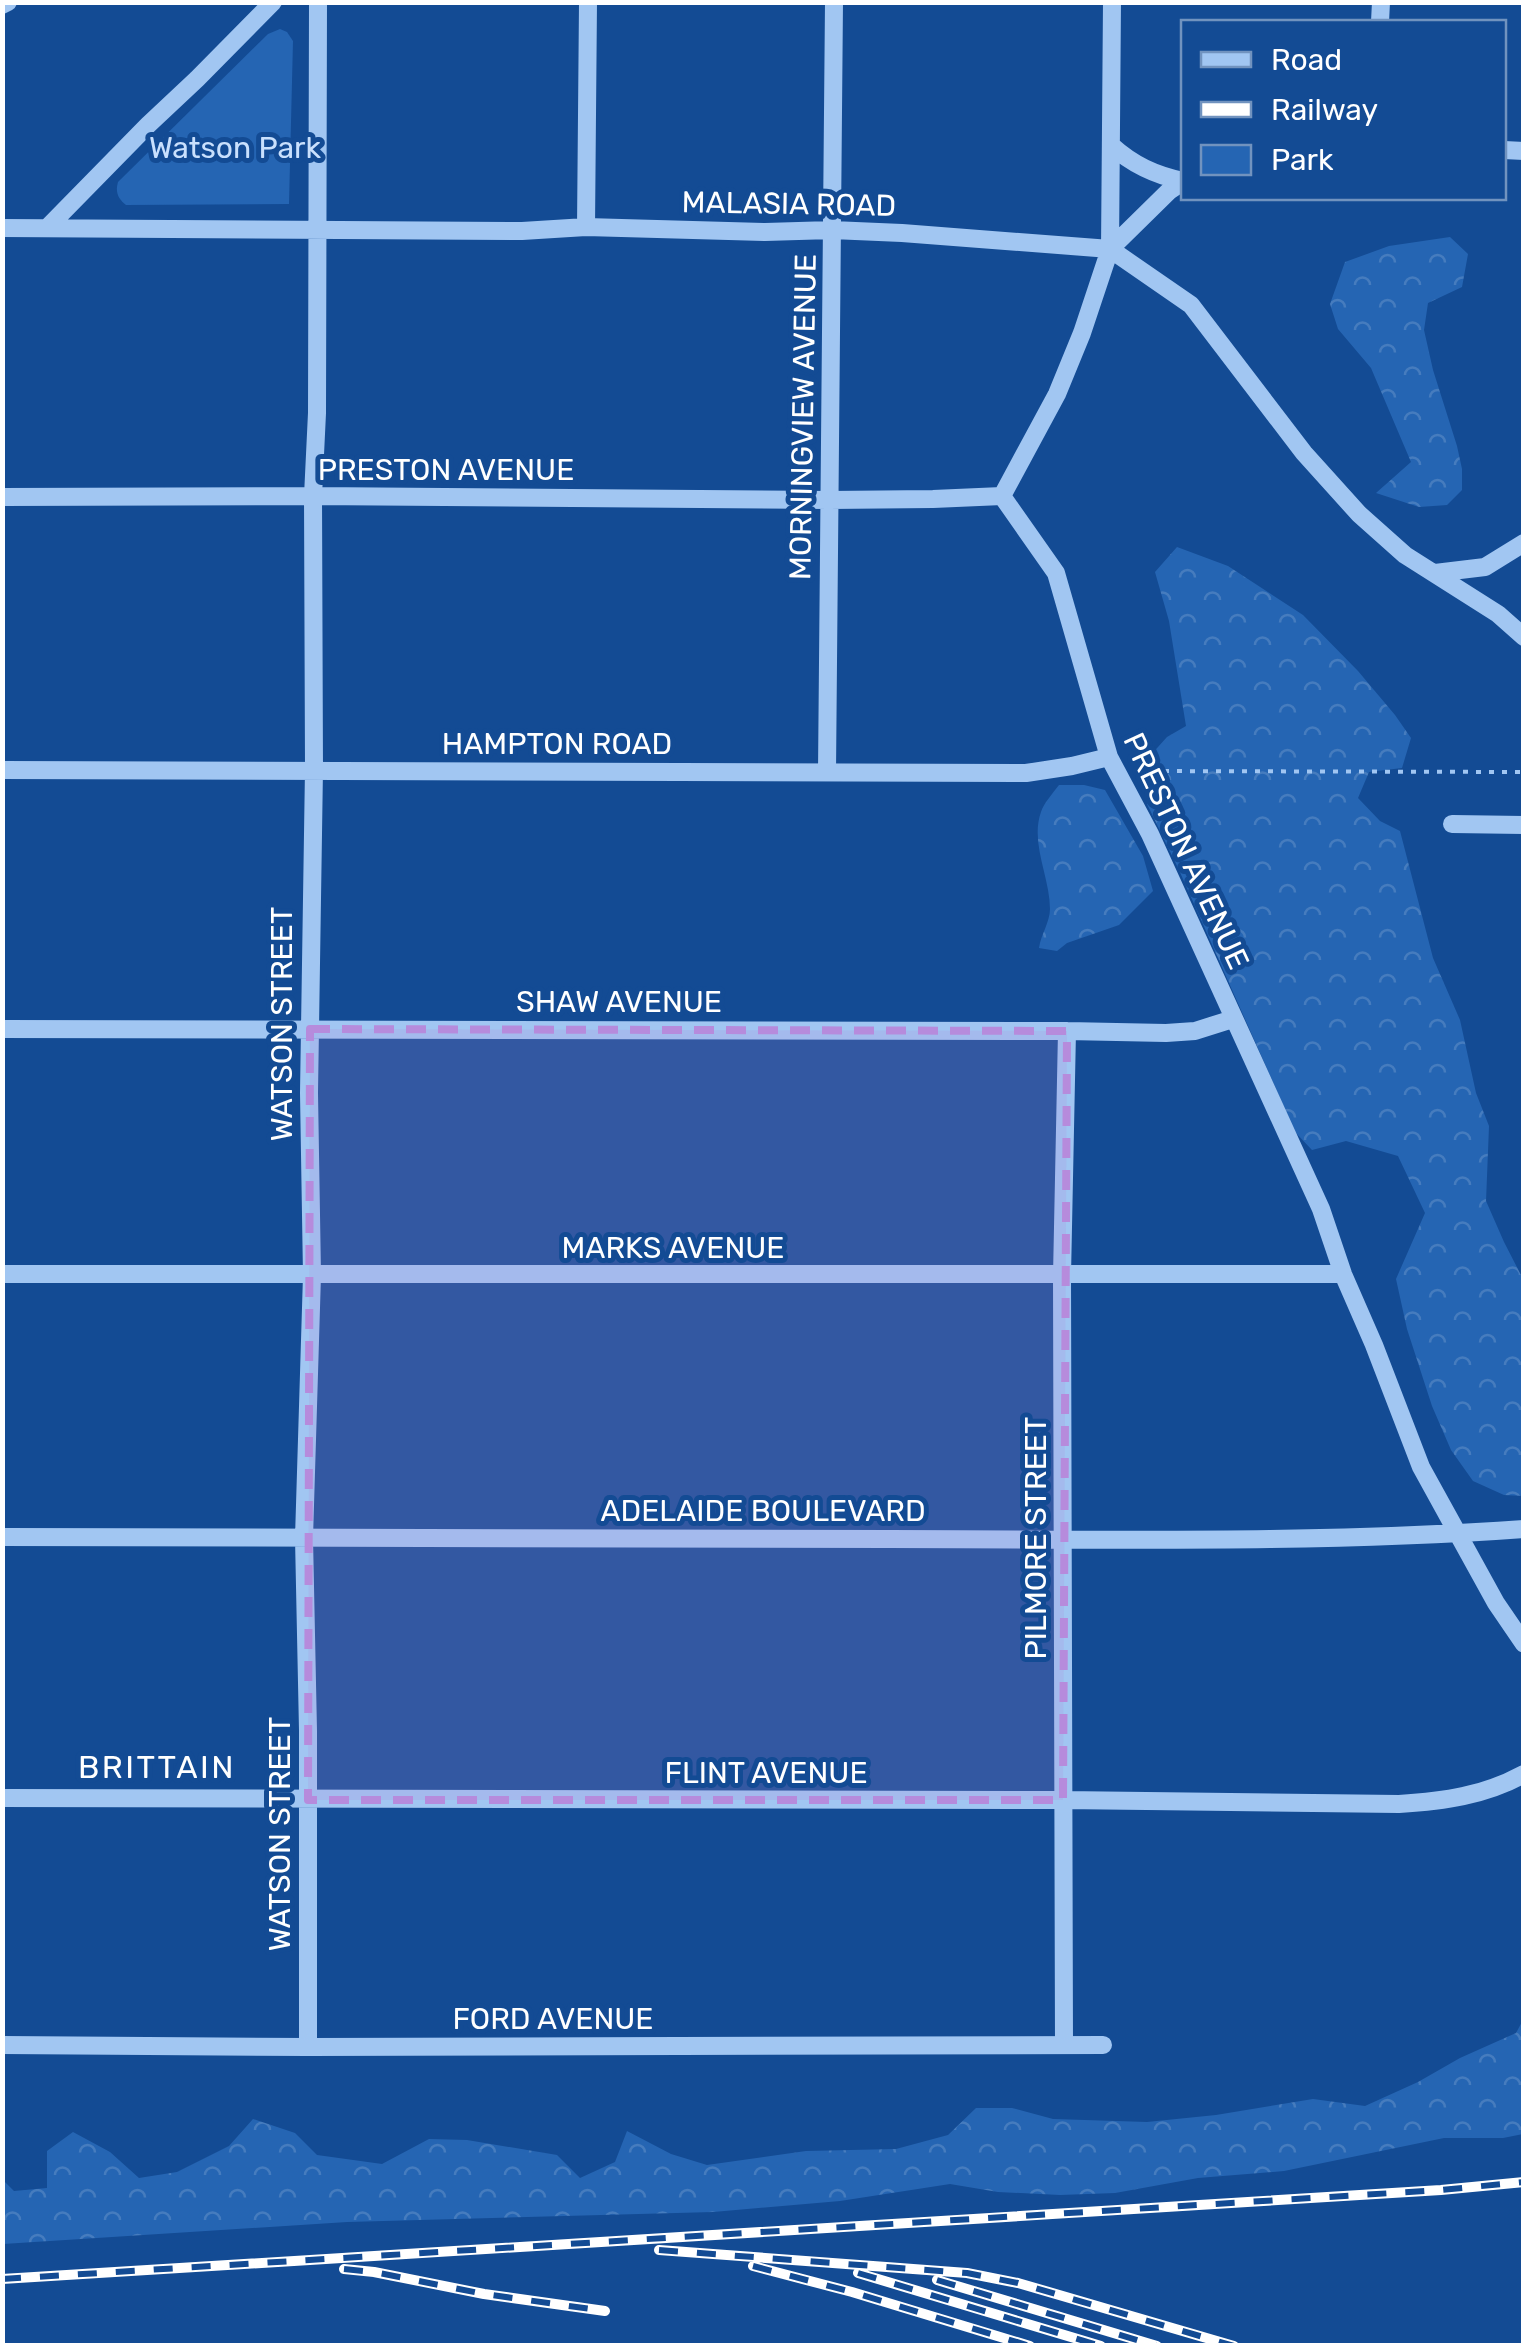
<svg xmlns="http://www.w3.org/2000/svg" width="1526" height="2348" font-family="Rubik,sans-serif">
	<defs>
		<pattern id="forest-crowns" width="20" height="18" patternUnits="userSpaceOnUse" patternTransform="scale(2.5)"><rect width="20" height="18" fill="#2565b3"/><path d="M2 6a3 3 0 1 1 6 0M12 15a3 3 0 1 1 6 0" fill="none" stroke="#467cbe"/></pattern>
	</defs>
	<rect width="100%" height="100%" fill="#134b94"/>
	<!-- green -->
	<path fill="#2565b3" d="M280 29 287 32 293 41 289 204 126 205C118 199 115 192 118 182L268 34Z"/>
	<!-- forest -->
	<path fill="url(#forest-crowns)" d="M1450 237 1468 254 1462 287 1428 303 1424 330 1433 370 1457 446 1462 469V490L1447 505 1419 507 1376 493 1411 462 1371 368 1338 329 1330 304 1345 262 1389 246Z
		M1177 547 1228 566 1303 615 1358 671 1395 715 1411 738 1402 768 1369 772 1358 798 1380 821 1400 831 1433 958 1460 1020 1476 1093 1489 1126 1486 1201 1504 1242 1523 1279V1496L1504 1495 1473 1481 1451 1450 1432 1406 1407 1329 1396 1279 1425 1213 1398 1156 1346 1141 1312 1150 1295 1132 1179 870 1147 804 1149 757 1167 737 1186 726 1169 621 1155 572Z
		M1059 785H1084L1105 790 1143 856 1153 891 1119 925 1067 943 1057 951 1039 948C1041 934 1050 922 1050 909 1050 877 1030 843 1041 812 1044 803 1053 793 1059 785Z
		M1523 2020V2134L1503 2138H1444L1284 2171 1198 2178 1115 2193 1060 2195 998 2192 950 2184 840 2201 713 2212 347 2222 3 2244V2180L14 2191 47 2188V2151L73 2132 110 2152 139 2178 177 2172 229 2146 253 2119 295 2133 317 2155 382 2164 429 2139 467 2140 557 2155 580 2178 615 2162 627 2131 671 2154 707 2165 806 2151 896 2149 948 2135 976 2108H1012L1053 2119 1147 2122 1216 2115 1313 2099 1365 2106 1418 2082 1460 2058 1516 2033Z"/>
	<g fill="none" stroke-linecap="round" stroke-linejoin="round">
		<!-- path -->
		<path stroke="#a1c6f2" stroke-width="4" stroke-dasharray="5 8" stroke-linecap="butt" d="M1138 771 1524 772"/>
		<!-- minor -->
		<path stroke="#a1c6f2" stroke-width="18" d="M2 5 8 2
			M1380 22 1381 2
			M1112 146C1133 165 1155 175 1183 181
			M1504 150 1524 151
			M586 227 588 2
			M2 228 522 231 586 227 765 232 832 230 902 233 1110 249 1191 305 1304 453 1359 514 1405 555 1498 614 1524 637
			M47 228 148 125 197 79 273 2
			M1110 249 1112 2
			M1002 496 1056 573 1109 757 1150 834 1321 1209 1343 1274 1374 1345 1421 1467 1496 1603 1524 1644
			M1002 496 1057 394 1082 333 1110 249 1169 191 1184 181
			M2 497 313 496 829 500 933 499 1002 496
			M1435 573 1485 567 1524 543
			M2 770 1026 773 1072 766 1109 757
			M827 772 834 2
			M1452 824 1524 825
			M2 1029 1067 1031 1166 1033 1195 1031 1233 1019
			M2 1274H1343
			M2 1537C298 1538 594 1538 889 1539 1100 1539 1313 1544 1524 1529
			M2 1798 1063 1800 1399 1804C1443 1801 1484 1796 1524 1774
			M2 2045 308 2047 1103 2045
			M1064 2045 1062 1276 1067 1031
			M308 2047V1731L304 1538 312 1275 309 1093 314 769 313 496 317 413 318 2"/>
		<!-- rail casing -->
		<g stroke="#fff" stroke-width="10">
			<path id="rail" d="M659 2250 967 2273 1018 2283 1234 2346
				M753 2266 852 2292 1030 2346
				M344 2269 374 2272 484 2294 605 2311
				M858 2273 1101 2346
				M2 2279 1441 2190 1524 2182
				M937 2280 1157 2346"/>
		</g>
		<!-- rail -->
		<use href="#rail" stroke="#134b94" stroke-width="6" stroke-dasharray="19" stroke-linecap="butt"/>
	</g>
	<!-- marked area -->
	<path fill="#b68bdc" fill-opacity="0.2" stroke="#b68bdc" stroke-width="8" stroke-dasharray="20 12" stroke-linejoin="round" d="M310 1029 1067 1031 1063 1800H308Z"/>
	<g text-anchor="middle" stroke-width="10" stroke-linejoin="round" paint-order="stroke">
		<!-- park labels -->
		<g font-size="30" fill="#c9e0fd" stroke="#134b94">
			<text x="235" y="158">Watson Park</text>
		</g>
		<!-- street labels -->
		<g font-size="30" fill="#fff" stroke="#134b94">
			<text transform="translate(789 204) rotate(1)" y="10">MALASIA ROAD</text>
			<text transform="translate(803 417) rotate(-89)" y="10">MORNINGVIEW AVENUE</text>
			<text x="446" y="480">PRESTON AVENUE</text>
			<text x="557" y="754">HAMPTON ROAD</text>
			<text transform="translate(1186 851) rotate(65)" y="10">PRESTON AVENUE</text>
			<text x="619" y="1012">SHAW AVENUE</text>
			<text transform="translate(282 1024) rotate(-90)" y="10">WATSON STREET</text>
			<text x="673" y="1258">MARKS AVENUE</text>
			<text x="763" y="1521">ADELAIDE BOULEVARD</text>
			<text transform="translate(1036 1538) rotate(-90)" y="10">PILMORE STREET</text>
			<text x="766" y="1783">FLINT AVENUE</text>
			<text transform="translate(280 1834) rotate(-90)" y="10">WATSON STREET</text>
			<text x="553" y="2029">FORD AVENUE</text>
		</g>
		<!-- neighbourhood labels -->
		<g font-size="32" letter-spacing="2.5" fill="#fff" stroke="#134b94">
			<text x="157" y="1778">BRITTAIN</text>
		</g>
	</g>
	<!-- border -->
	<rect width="1526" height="2348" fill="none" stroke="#ffffff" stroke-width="10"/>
	<!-- legend -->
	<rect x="1181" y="20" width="325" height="180" fill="#134b94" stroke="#7193bf" stroke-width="2.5"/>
	<rect x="1201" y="52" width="50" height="15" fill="#a1c6f2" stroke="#7193bf" stroke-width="2.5"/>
	<text x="1271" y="70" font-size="30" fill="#ffffff">Road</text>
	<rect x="1201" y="102" width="50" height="15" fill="#ffffff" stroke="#7193bf" stroke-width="2.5"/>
	<text x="1271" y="120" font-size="30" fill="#ffffff">Railway</text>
	<rect x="1201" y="145" width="50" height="30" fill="#2565b3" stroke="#7193bf" stroke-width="2.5"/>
	<text x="1271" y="170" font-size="30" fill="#ffffff">Park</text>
</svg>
